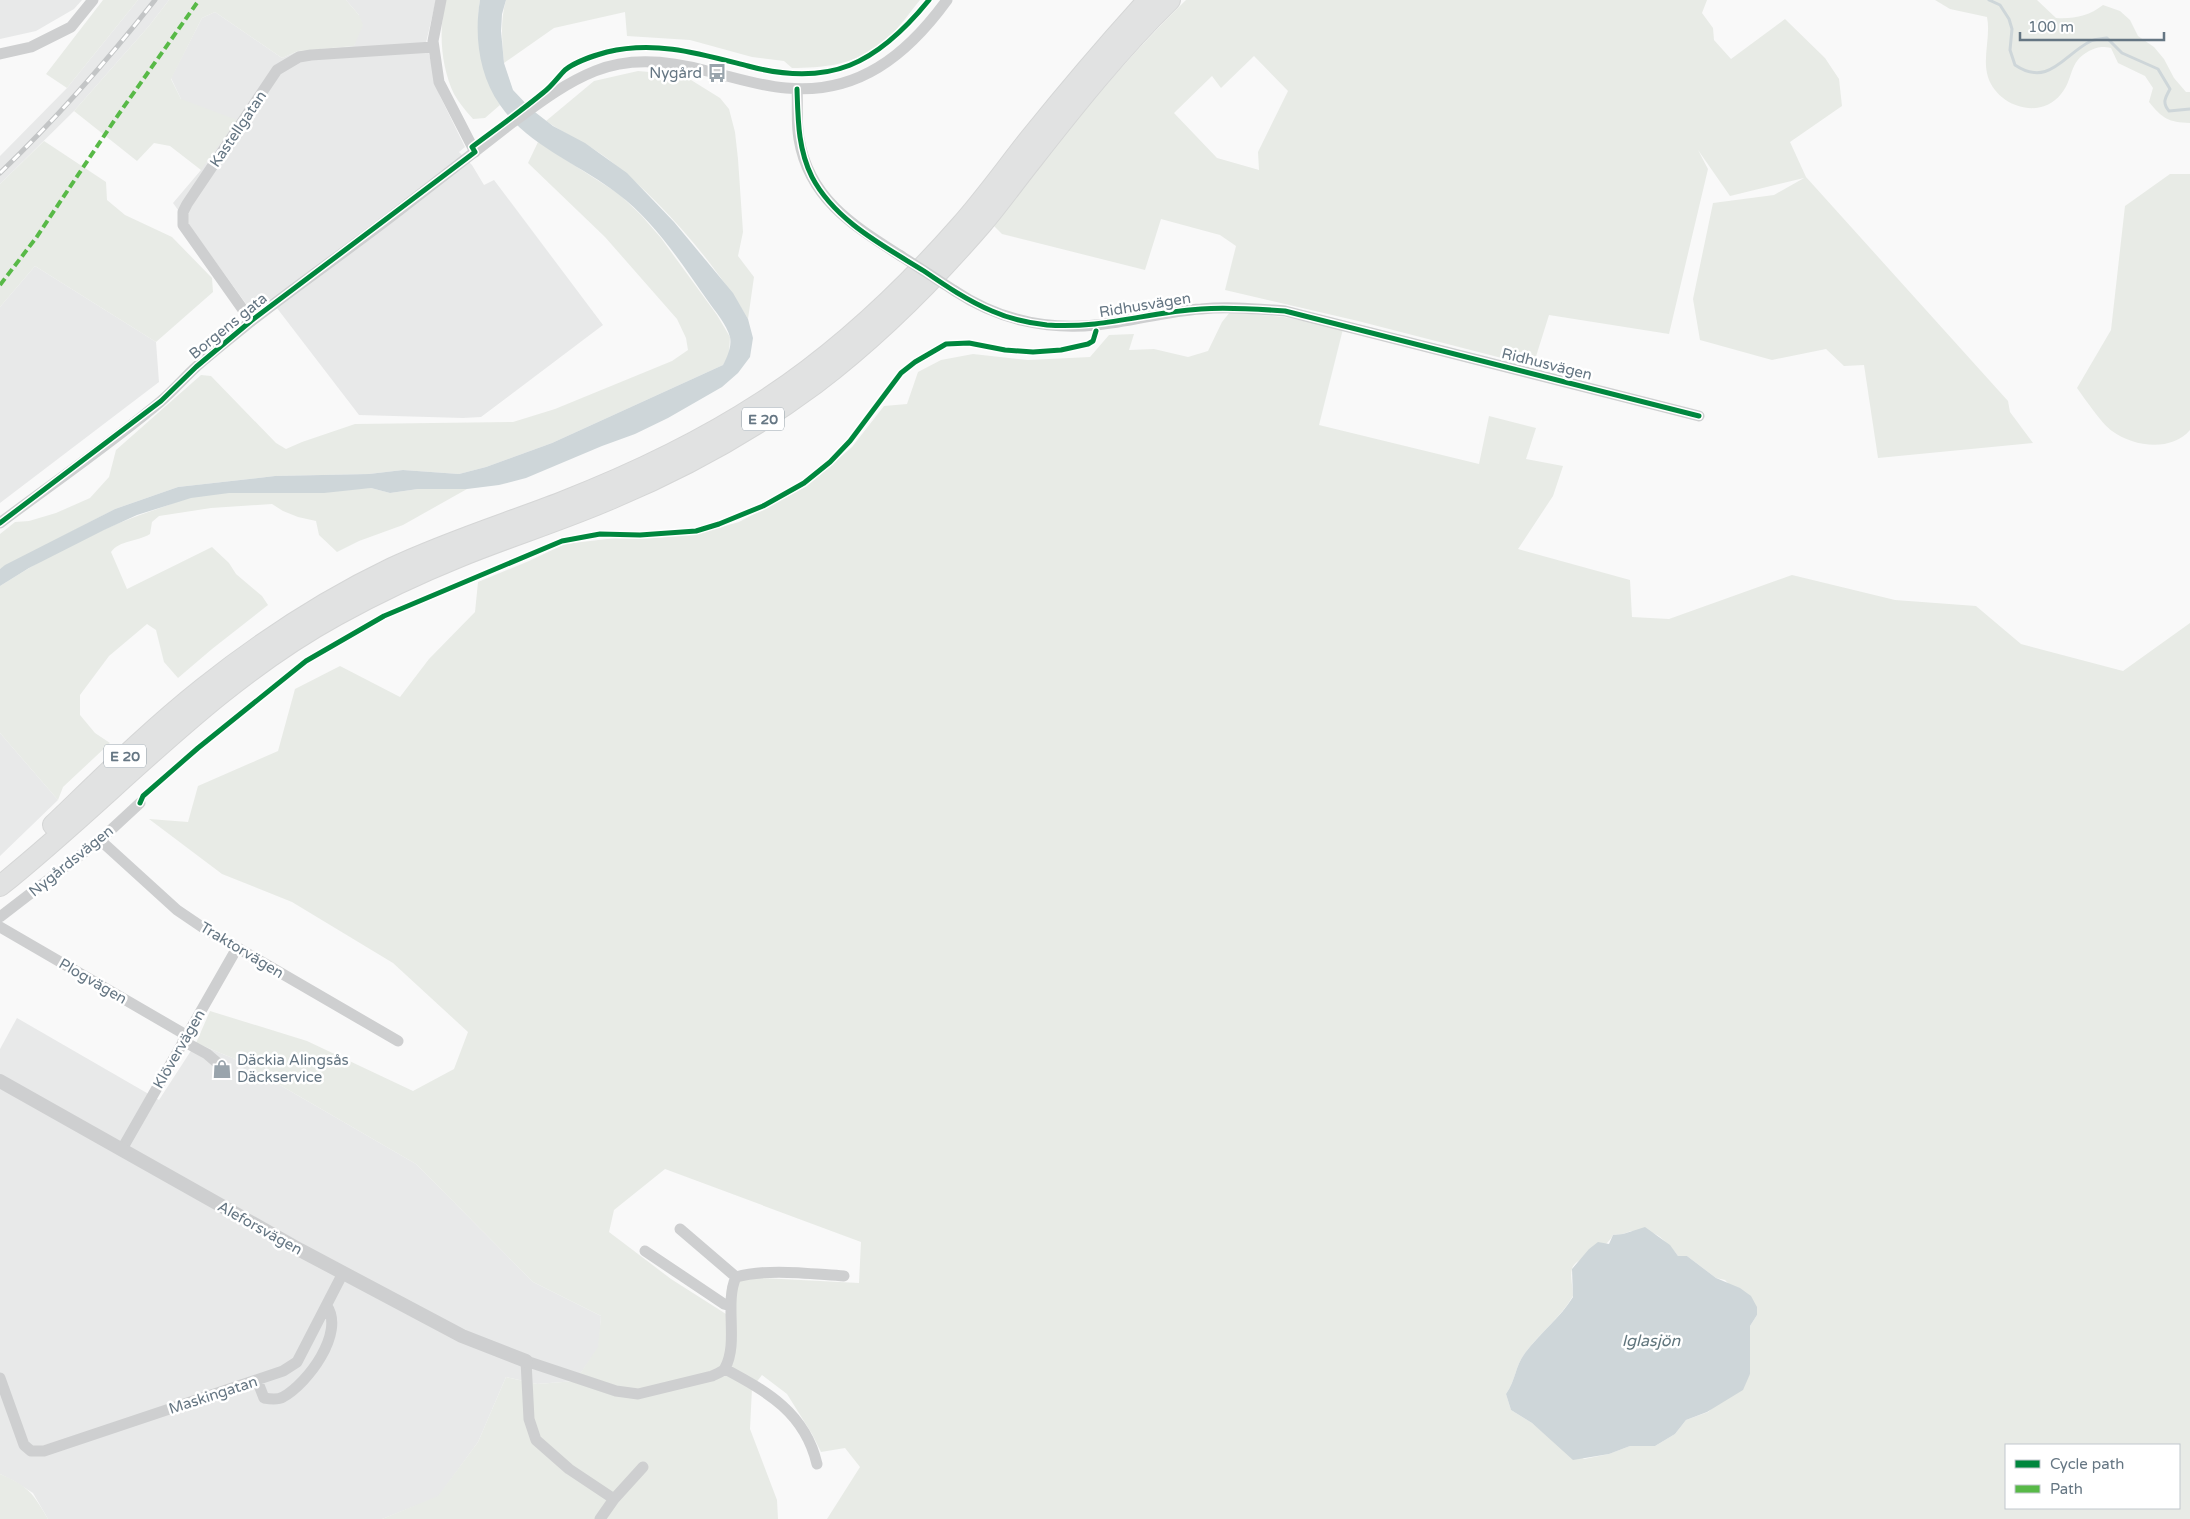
<svg xmlns="http://www.w3.org/2000/svg" width="2190" height="1519" font-family="'Varela Round',sans-serif">
	<rect width="100%" height="100%" fill="#f9f9f9"/>
	<!-- built -->
	<path fill="#e8e9e9" d="M0 0H82L74 9 36 31 0 39Z
		M138 0H169L149 26 74 111 0 184V156L67 88Z
		M346 0H436L426 43 440 96 465 147 459 152 472 165 484 185 494 180 603 325 481 417 463 418 359 415 270 299 252 312 173 203 201 170 181 99 171 78 202 18 215 12 282 58 298 51 354 46 359 15Z
		M35 266 156 342 159 382 0 503V307Z
		M0 733 58 800 0 856Z
		M17 1018 159 1100 196 1043 235 1059 416 1164 533 1282 601 1316 599 1347 575 1381 537 1384 506 1377 478 1442 438 1497 382 1519H48L33 1493 14 1481 0 1474V1049Z"/>
	<!-- green -->
	<path fill="#e8ebe6" fill-rule="evenodd" d="M103 0H138L67 88 46 74Z
		M169 0H346L359 15 363 25 354 46 298 51 282 58 215 12 202 18 171 79 181 99 237 120 201 170 170 146 154 143 137 161 74 111 149 26Z
		M446 0H480C474 38 483 72 500 105L485 118 473 119C467 112 459 103 454 94 441 67 438 30 446 0Z
		M506 0H920C907 16 895 34 878 46 854 65 821 68 792 68L784 61 752 57 690 40 627 36 625 12 554 28 504 63C502 41 500 21 506 0Z
		M1186 0H1707L1702 13 1713 28 1714 40 1731 59 1785 19 1825 58 1839 79 1842 106 1790 142 1806 177 2008 401 2010 412 2033 443 1878 458 1864 365 1844 366 1826 349 1772 360 1700 340 1693 299 1713 203 1774 195 1804 178 1730 196 1698 150 1708 169 1669 334 1549 315 1533 366 1358 321 1225 290 1236 246 1220 235 1161 219 1145 270 1002 234 994 226C1053 147 1116 68 1186 0ZM1254 56 1288 91 1258 152 1259 170 1217 158 1174 113 1212 76 1221 88Z
		M1935 0H2037L2056 18C2074 19 2089 16 2103 5L2120 11 2130 20 2138 36 2154 47 2164 59 2174 78 2186 92H2190V123C2168 122 2163 119 2149 102L2153 88 2145 76 2118 63 2111 48C2101 46 2098 47 2089 51 2068 62 2074 79 2061 94 2040 121 1997 106 1988 77 1982 58 1991 36 1987 17L1950 9Z
		M638 71 683 75 720 98 729 109 735 132 738 159 743 232 738 256 754 277 748 319C714 262 661 200 608 159 589 144 566 135 546 121L594 81Z
		M44 141 106 182 107 200 125 215 172 237 212 278 213 292 156 342 35 266 0 307V184Z
		M538 142 619 194 641 215 661 238 717 315 730 337 729 354 723 365 552 443 486 467 459 474 403 470 369 474 275 476 178 487 115 509 0 569V534L15 522 29 521 56 513 90 498 109 477 116 450 201 375 211 376 276 443 286 449 302 442 355 424 513 422 555 409 672 361 688 350 686 338 677 319 605 237 528 163Z
		M2170 174H2190V430C2171 452 2134 447 2112 431 2102 424 2085 399 2077 388L2111 330 2125 206Z
		M1230 312 1284 317 1343 329 1319 425 1479 464 1489 416 1536 428 1526 459 1563 466 1553 496 1518 549 1630 580 1632 617 1669 619 1792 575 1895 600 1976 606 2021 644 2123 671 2190 623V1519H827L860 1467 845 1448 821 1452 812 1434 787 1394 762 1375 752 1388 750 1429 777 1500 778 1519H382L438 1496 478 1442 506 1377 537 1384 575 1381 598 1347 601 1316 533 1282 416 1164 235 1059 196 1043 210 1011 307 1041 413 1091 454 1069 468 1032 393 963 292 902 222 874 149 819 188 822 198 786 278 751 295 689 340 666 400 697 429 659 475 612 478 582 529 561 565 544 624 537 653 538 696 534 739 522 807 486 852 447 884 406 907 404 918 372 941 360 973 354 1028 360 1090 357 1109 335 1134 334 1129 350 1154 349 1188 357 1208 351 1222 322ZM665 1169 861 1242 859 1283 744 1277 727 1286 726 1314 671 1279 609 1232 614 1210ZM1631 1231C1639 1232 1649 1231 1655 1234 1662 1237 1674 1250 1678 1256H1687L1716 1278 1725 1280 1757 1315 1750 1326V1374L1708 1412 1686 1420 1675 1434 1655 1446H1630L1609 1454 1584 1459 1551 1439 1532 1423 1511 1410 1506 1394C1516 1380 1515 1366 1525 1353 1540 1333 1561 1317 1573 1296 1573 1288 1570 1277 1572 1269 1575 1257 1605 1252 1613 1235L1623 1234ZM2006 1445H2179V1508H2006Z
		M371 488 390 493 418 489H467L403 525 359 541 337 552 319 535 316 521 298 517 283 511 272 504 211 508 159 516 152 522 150 534C137 542 120 540 111 552L127 589 212 547 229 563 236 574 262 596 268 605 212 649 178 678 164 662 156 630 147 624 109 656 80 695V715L95 733 110 743 63 787 58 800 0 733V586C50 554 104 526 160 508 171 504 182 499 193 497 248 487 315 490 371 488Z
		M0 1474C28 1486 33 1493 48 1519H0Z"/>
	<!-- water -->
	<path fill="#ced6d9" d="M480 0H506L502 14 501 31 504 63 513 90 531 109 553 126 585 143 627 173 674 222 733 293 748 319 753 338 750 357 738 373 722 387 668 418 635 434 602 446 526 478 499 485 467 489H418L390 493 371 488 324 493H229L191 498 137 515 104 530 29 568 0 586V569L5 565 115 509 178 487 275 476 369 474 403 470 459 474 486 467 552 443 723 365C727 357 732 347 730 337 727 325 715 311 708 301 682 264 655 222 618 194 580 164 528 146 500 105 479 75 474 36 480 0Z
		M1645 1227 1670 1245 1678 1256H1687L1716 1278 1740 1288 1751 1296 1757 1307V1315L1750 1326V1374L1743 1390 1707 1412 1686 1420 1675 1434 1655 1446H1630L1609 1454 1573 1460 1532 1423 1511 1410 1506 1394C1516 1380 1515 1366 1525 1353 1540 1333 1561 1317 1573 1297L1572 1269 1589 1249 1598 1242 1609 1244 1613 1235 1623 1234Z"/>
	<g fill="none" stroke-linecap="round" stroke-linejoin="round">
		<!-- stream -->
		<path stroke="#ced6d9" stroke-width="3" d="M1989 0 2000 5 2009 19 2012 29 2010 50 2015 65C2049 88 2064 54 2091 41 2095 39 2102 39 2107 38L2122 53 2158 69 2170 89C2165 98 2162 103 2169 111L2190 109"/>
		<!-- motorway casing -->
		<g stroke="#d5d6d6" stroke-width="22">
			<path id="motorway" d="M53 825C102 778 150 730 203 688 261 642 325 600 392 568 447 542 505 524 562 502 631 475 699 443 762 402 836 354 902 292 960 226 985 198 1007 167 1030 138 1068 91 1107 45 1148 0
				M0 886C113 796 209 685 337 615 377 593 417 574 459 557 510 536 563 520 613 498 684 468 753 430 815 384 877 337 932 282 982 224 1000 203 1016 180 1033 159 1076 104 1120 49 1170 0"/>
		</g>
		<!-- minor -->
		<path stroke="#cecfd0" stroke-width="11" d="M441 0 433 41 439 82 475 152
			M0 54 31 47 71 27 93 0
			M797 89C798 105 796 123 799 139 809 199 854 226 901 256
			M955 291C997 319 1046 330 1096 325 1131 322 1166 311 1201 309 1229 306 1257 309 1285 311L1699 416
			M251 321 183 225V212L187 204 277 70 299 57 311 55 433 47
			M0 523C53 483 109 445 160 402 173 391 184 378 197 366 214 351 232 337 249 323 300 283 354 246 405 206 441 178 477 150 513 122 539 103 565 83 595 71 631 56 671 61 707 71 733 77 759 86 786 88 858 95 907 55 947 0
			M100 840 177 910 205 929 398 1041
			M0 917 100 840 140 803
			M0 927 186 1035
			M183 1041 207 1054 221 1066
			M122 1149 237 948
			M645 1251 724 1304 731 1306
			M736 1277C768 1268 811 1274 844 1276
			M725 1369C768 1392 805 1413 817 1464
			M0 1378 24 1445 31 1451H44L283 1371 297 1362 343 1273
			M257 1380 264 1398C270 1399 278 1400 283 1397 308 1383 345 1333 327 1306
			M614 1499 569 1469 536 1440 529 1419 526 1361 616 1391 638 1394 712 1376C716 1374 723 1372 725 1368 739 1343 724 1303 736 1277L680 1229
			M600 1519 614 1499 643 1467"/>
		<!-- tertiary -->
		<path stroke="#cecfd0" stroke-width="14" d="M0 1081 300 1250 462 1336 526 1361"/>
		<!-- motorway -->
		<use href="#motorway" stroke="#e1e2e2" stroke-width="20"/>
		<!-- rail casing -->
		<g stroke="#c3c5c6" stroke-width="5">
			<path id="rail" d="M0 173C56 119 107 61 155 0"/>
		</g>
		<!-- rail -->
		<use href="#rail" stroke="#fff" stroke-width="3" stroke-dasharray="9" stroke-linecap="butt"/>
		<!-- minor-bridge -->
		<path stroke="#cecfd0" stroke-width="11" d="M901 256 955 291"/>
		<!-- quiet -->
		<path stroke="#58b947" stroke-width="4" stroke-dasharray="8 4" stroke-linecap="butt" d="M0 285 36 238 116 118 199 0"/>
		<!-- cycleway casing -->
		<g stroke="#fff" stroke-width="8">
			<path id="cycleway" d="M797 89C798 120 798 149 812 177 835 221 884 246 924 271 946 286 968 301 992 311 1010 319 1028 323 1047 325 1103 329 1148 312 1201 309 1229 307 1257 309 1285 311L1699 416
				M0 523 161 401 196 367 251 321 475 152 472 147C496 129 521 111 544 92 552 86 558 77 565 70 576 61 593 56 607 52 656 40 701 54 748 66 830 88 877 64 929 0
				M140 803 143 796 198 748 306 661 384 616 562 541 600 534 640 535 696 531 719 524 763 506 804 483 830 462 850 441 901 373 915 362 946 344 969 343 1005 350 1033 352 1061 350 1088 344 1093 341 1096 331"/>
		</g>
		<!-- cycleway -->
		<use href="#cycleway" stroke="#00873e" stroke-width="5"/>
	</g>
	<!-- icons -->
	<defs>
		<g id="bus-bare" transform="scale(1.5)"><path d="M-5-6H5V4H4V6H2V4H-2V6H-4V4H-5ZM-3.5-4V0h7V-4ZM-3.5 1.2v1.5H-2V1.2ZM2 1.2v1.5H3.5V1.2Z" fill="#99a4ac" stroke="#fff" stroke-width="2.5" paint-order="stroke"/></g>
		<g id="shop-bare" transform="scale(1.5)"><path d="M-5-2.5h2.3a2.7 3.5 0 0 1 5.4 0H5L5.5 6h-11ZM-1.5-2.5h3a1.5 2.3 0 0 0-3 0Z" fill="#99a4ac" stroke="#fff" stroke-width="2.5" paint-order="stroke"/></g>
	</defs>
	<g fill-rule="evenodd">
		<use href="#bus-bare" x="717" y="73"/>
		<use href="#shop-bare" x="222" y="1069"/>
	</g>
	<g text-anchor="middle" stroke-width="5" stroke-linejoin="round" paint-order="stroke">
		<!-- shield labels -->
		<g fill="#fff" stroke="#939fa8" stroke-width="1">
			<rect x="742" y="407.5" width="42" height="23" rx="4"/>
			<rect x="104" y="744.5" width="42" height="23" rx="4"/>
		</g>
		<g font-size="14" font-weight="bold" fill="#657683">
			<text x="763" y="424">E 20</text>
			<text x="125" y="761">E 20</text>
		</g>
		<!-- poi labels -->
		<g font-size="15" fill="#657683" stroke="#fff" text-anchor="end">
			<text x="702" y="78">Nygård</text>
			<text x="237" y="1065" text-anchor="start">Däckia Alingsås<tspan x="237" dy="17">Däckservice</tspan></text>
		</g>
		<!-- street labels -->
		<g font-size="15" fill="#657683" stroke="#fff">
			<text transform="translate(238 129) rotate(-56)" y="5">Kastellgatan</text>
			<text transform="translate(1145 305) rotate(-9)" y="5">Ridhusvägen</text>
			<text transform="translate(228 326) rotate(-39)" y="5">Borgens gata</text>
			<text transform="translate(1547 364) rotate(14)" y="5">Ridhusvägen</text>
			<text transform="translate(71 861) rotate(-39)" y="5">Nygårdsvägen</text>
			<text transform="translate(242 950) rotate(31)" y="5">Traktorvägen</text>
			<text transform="translate(93 981) rotate(30)" y="5">Plogvägen</text>
			<text transform="translate(179 1049) rotate(-60)" y="5">Klövervägen</text>
			<text transform="translate(260 1228) rotate(29)" y="5">Aleforsvägen</text>
			<text transform="translate(213 1395) rotate(-18)" y="5">Maskingatan</text>
		</g>
		<!-- water labels -->
		<g font-size="16" font-style="italic" fill="#60757c" stroke="#fff">
			<text x="1651" y="1346">Iglasjön</text>
		</g>
	</g>
	<!-- legend -->
	<rect x="2005" y="1444" width="175" height="65" fill="#ffffff" stroke="#c1c8cd"/>
	<rect x="2015" y="1460" width="25" height="8" fill="#00873e" stroke="#c1c8cd"/>
	<text x="2050" y="1469" font-size="15" fill="#657683">Cycle path</text>
	<rect x="2015" y="1485" width="25" height="8" fill="#58b947" stroke="#c1c8cd"/>
	<text x="2050" y="1494" font-size="15" fill="#657683">Path</text>
	<!-- scale -->
	<path d="M2020 32v8h144v-8" fill="none" stroke="#657683" stroke-width="2.5"/>
	<text x="2028" y="32" font-size="15" fill="#657683" stroke="#ffffff" stroke-width="4" paint-order="stroke">100 m</text>
</svg>
